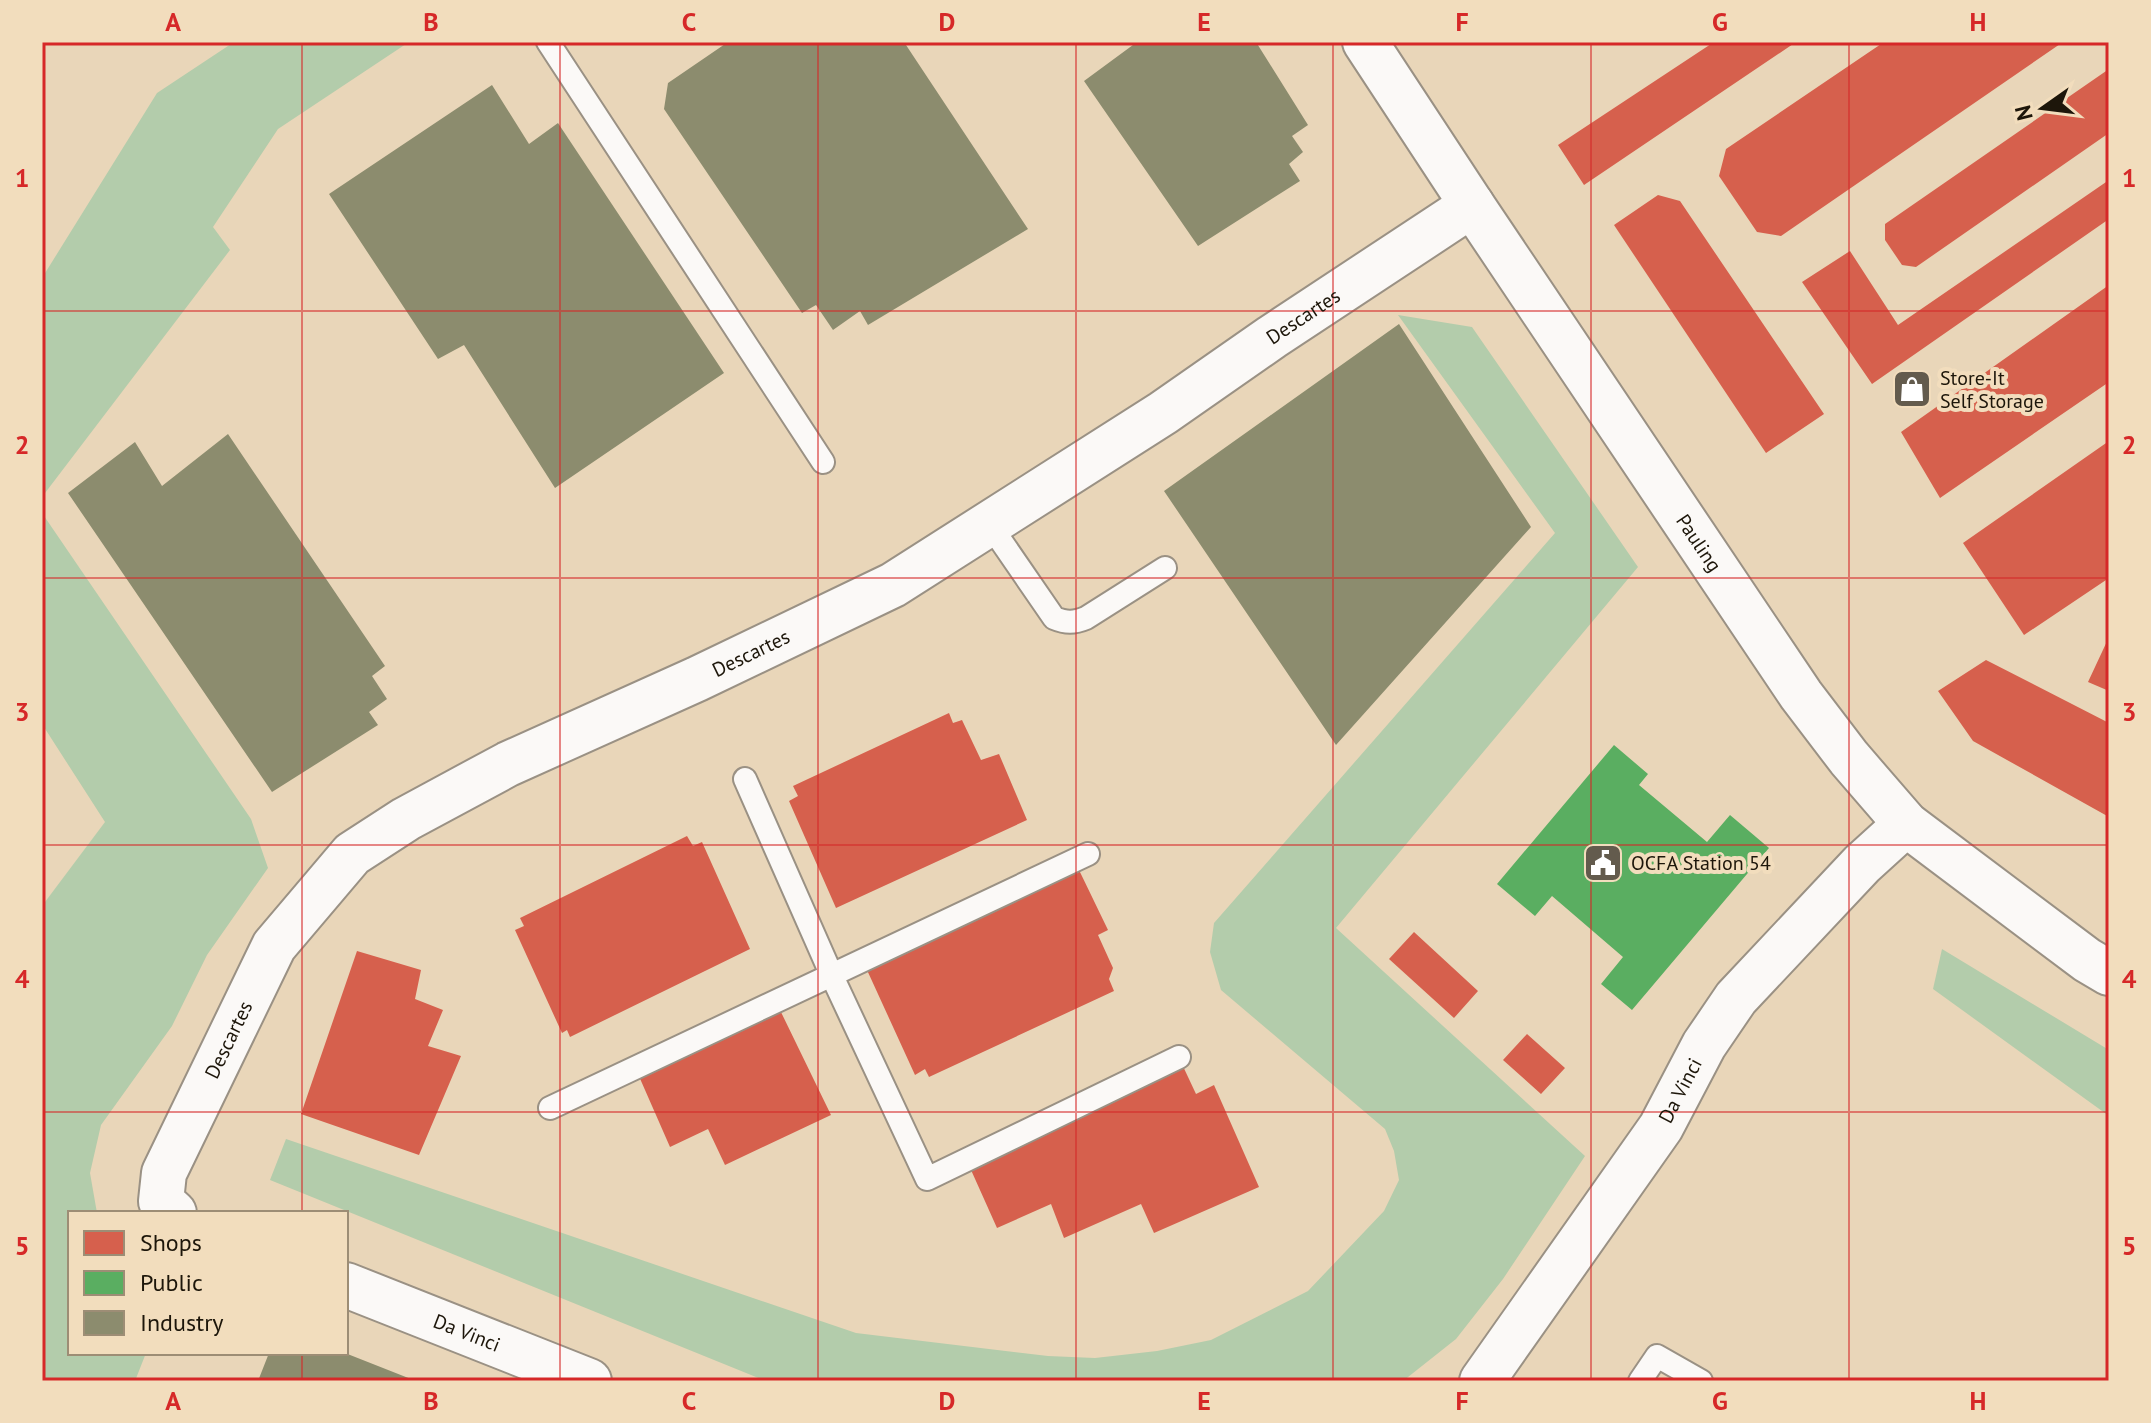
<svg xmlns="http://www.w3.org/2000/svg" width="2151" height="1423" font-family="'PT Sans',sans-serif">
	<rect width="100%" height="100%" fill="#e6dac9"/>
	<!-- built -->
	<path fill="#e9d6b9" fill-rule="evenodd" d="M42 42H2109V1381H42ZM70 1213H346V1353H70Z"/>
	<!-- green -->
	<path fill="#b3ccab" d="M234 42H409L278 129 213 227 230 250 42 497V278L157 93Z
		M1398 315 1472 327 1638 567 1336 928 1585 1156 1503 1279 1456 1339 1403 1381H766L270 1180 286 1139 856 1333 1048 1356 1095 1358 1157 1351 1211 1340 1308 1291 1384 1211 1399 1180 1394 1151 1385 1129 1221 990 1210 952 1214 923 1555 533Z
		M42 513 251 819 268 868 207 955 172 1026 101 1125 90 1173 97 1213H70V1353H146L135 1381H42V906L105 822 42 724Z
		M1942 949 2109 1050V1116L1933 989Z"/>
	<!-- shops -->
	<path fill="#d6604d" d="M1714 42H1796L1584 185 1558 145Z
		M1884 42H2063L1781 236 1757 232 1719 176 1726 149Z
		M2109 69V133L1916 267 1902 265 1885 240V224Z
		M2109 180V219L1872 384 1802 282 1850 251 1898 325Z
		M1658 195 1680 201 1824 414 1766 453 1614 225Z
		M2109 285V382L1940 498 1901 432Z
		M2109 441V578L2024 635 1963 543Z
		M2109 637V691L2088 682Z
		M1986 660 2109 723V817L1973 741 1938 691Z
		M949 713 953 723 962 720 981 760 999 754 1027 820 836 908 789 801 798 796 793 786Z
		M687 836 693 846 702 842 750 949 570 1037 567 1030 562 1033 515 930 524 926 520 918Z
		M1079 870 1108 930 1098 935 1113 968 1109 979 1114 991 929 1077 925 1069 915 1075 867 970Z
		M1414 932 1478 991 1454 1018 1389 959Z
		M357 951 421 970 415 999 443 1010 428 1046 461 1056 419 1155 301 1114Z
		M779 1008 831 1115 725 1165 708 1129 670 1147 638 1074Z
		M1527 1034 1565 1068 1541 1094 1503 1060Z
		M1181 1062 1196 1094 1214 1085 1259 1187 1154 1233 1141 1204 1064 1238 1051 1204 997 1228 967 1161Z"/>
	<!-- public -->
	<path fill="#5aae61" d="M1614 745 1648 774 1639 785 1707 842 1730 815 1769 848 1632 1010 1601 984 1623 957 1552 896 1535 916 1497 884Z"/>
	<!-- industry -->
	<path fill="#8c8c6e" d="M728 42H904L1028 229 868 325 860 311 833 330 816 305 802 313 664 109 668 83Z
		M1137 42H1256L1308 125 1292 136 1303 152 1289 164 1300 181 1198 246 1084 81Z
		M492 85 529 144 558 123 724 373 555 488 464 345 438 359 329 194Z
		M1399 324 1531 527 1336 745 1164 491Z
		M228 434 385 666 372 676 387 699 369 712 378 725 272 792 68 493 135 442 162 486Z
		M269 1353H345L416 1381H258Z"/>
	<g fill="none" stroke-linecap="round" stroke-linejoin="round">
		<!-- service casing -->
		<g stroke="#9a9184" stroke-width="26">
			<path id="service" d="M548 42 823 462
				M990 525 1054 618C1066 623 1074 623 1086 618L1165 568
				M745 779 832 976 927 1179 1179 1057
				M550 1108 1088 854
				M1640 1381 1657 1356 1701 1381"/>
		</g>
		<!-- minor casing -->
		<g stroke="#9a9184" stroke-width="48">
			<g id="minor">
				<path id="s1" d="M174 1213 161 1201 164 1173 274 946 352 854 406 819 508 764 697 679 893 585 1163 413 1272 337 1472 205"/>
				<path id="s2" d="M346 1285 589 1381"/>
				<path id="s3" d="M1482 1381 1661 1127 1704 1045 1736 998 1862 864 1906 824"/>
			</g>
		</g>
		<!-- tertiary casing -->
		<g stroke="#9a9184" stroke-width="48">
			<g id="tertiary">
				<path id="s4" d="M1365 42 1472 205 1801 695 1849 758 1906 824 2087 960 2109 973"/>
			</g>
		</g>
		<!-- service -->
		<use href="#service" stroke="#fbf9f7" stroke-width="22"/>
		<!-- minor -->
		<use href="#minor" stroke="#fbf9f7" stroke-width="44"/>
		<!-- tertiary -->
		<use href="#tertiary" stroke="#fbf9f7" stroke-width="44"/>
	</g>
	<!-- grid -->
	<path fill="none" stroke="#d62828" stroke-width="2" stroke-opacity="0.55" d="M302 42V1213M560 42V1381M818 42V1381M1076 42V1381M1333 42V1381M1591 42V1381M1849 42V1381M42 311H2109M42 578H2109M42 845H2109M42 1112H2109M302 1353V1381"/>
	<!-- icons -->
	<defs>
		<g id="shop-square" transform="scale(2)"><rect x="-9" y="-9" width="18" height="18" rx="4" fill="#635b4d" stroke="#f2ddbd"/><path d="M-5-2.5h2.3a2.7 3.5 0 0 1 5.4 0H5L5.5 6h-11ZM-1.5-2.5h3a1.5 2.3 0 0 0-3 0Z" fill="#fff"/></g>
		<g id="civic-square" transform="scale(2)"><rect x="-9" y="-9" width="18" height="18" rx="4" fill="#635b4d" stroke="#f2ddbd"/><path d="M-.6-6.5H3V-4.5H.6V-3L4-1V1h2V6H-6V1h2V-1L-.6-3ZM-1.2 2.5V6h2.4V2.5Z" fill="#fff"/></g>
	</defs>
	<g fill-rule="evenodd">
		<use href="#shop-square" x="1912" y="389"/>
		<use href="#civic-square" x="1603" y="863"/>
	</g>
	<g text-anchor="middle" stroke-width="8" stroke-linejoin="round" paint-order="stroke">
		<!-- street labels -->
		<g font-size="20" fill="#1d160a" stroke="#f2ddbd">
			<text dy="7" stroke="none"><textPath href="#s1" startOffset="1514">Descartes</textPath></text>
			<text dy="7" stroke="none"><textPath href="#s4" startOffset="602">Pauling</textPath></text>
			<text dy="7" stroke="none"><textPath href="#s1" startOffset="866">Descartes</textPath></text>
			<text dy="7" stroke="none"><textPath href="#s1" startOffset="194">Descartes</textPath></text>
			<text dy="7" stroke="none"><textPath href="#s3" startOffset="352">Da Vinci</textPath></text>
			<text dy="7" stroke="none"><textPath href="#s2" startOffset="130">Da Vinci</textPath></text>
		</g>
		<!-- poi labels -->
		<g font-size="20" fill="#1d160a" stroke="#f2ddbd" text-anchor="start">
			<text x="1940" y="385">Store-It<tspan x="1940" dy="23">Self Storage</tspan></text>
			<text x="1631" y="870">OCFA Station 54</text>
		</g>
	</g>
	<!-- border -->
	<rect width="2151" height="1423" fill="none" stroke="#f2ddbd" stroke-width="88"/>
	<!-- legend -->
	<rect x="68" y="1211" width="280" height="144" fill="#f2ddbd" stroke="#9d8d75" stroke-width="2"/>
	<rect x="84" y="1231" width="40" height="24" fill="#d6604d" stroke="#9d8d75" stroke-width="2"/>
	<text x="140" y="1251" font-size="24" fill="#1d160a">Shops</text>
	<rect x="84" y="1271" width="40" height="24" fill="#5aae61" stroke="#9d8d75" stroke-width="2"/>
	<text x="140" y="1291" font-size="24" fill="#1d160a">Public</text>
	<rect x="84" y="1311" width="40" height="24" fill="#8c8c6e" stroke="#9d8d75" stroke-width="2"/>
	<text x="140" y="1331" font-size="24" fill="#1d160a">Industry</text>
	<!-- north arrow -->
	<g transform="translate(2043 108) rotate(256)" stroke="#f2ddbd" stroke-width="6" paint-order="stroke">
	<path d="M0-6L14 30L0 20L-14 30Z" fill="#1d160a"/>
	<text y="-12" font-size="22" font-weight="bold" text-anchor="middle" fill="#1d160a">N</text>
	</g>
	<rect x="44" y="44" width="2063" height="1335" fill="none" stroke="#d62828" stroke-width="3"/>
	<g font-size="26" text-anchor="middle" font-weight="bold" fill="#d62828">
		<text x="173" y="31">A</text>
		<text x="431" y="31">B</text>
		<text x="689" y="31">C</text>
		<text x="947" y="31">D</text>
		<text x="1204" y="31">E</text>
		<text x="1462" y="31">F</text>
		<text x="1720" y="31">G</text>
		<text x="1978" y="31">H</text>
		<text x="22" y="187">1</text>
		<text x="2129" y="187">1</text>
		<text x="22" y="454">2</text>
		<text x="2129" y="454">2</text>
		<text x="22" y="721">3</text>
		<text x="2129" y="721">3</text>
		<text x="22" y="988">4</text>
		<text x="2129" y="988">4</text>
		<text x="22" y="1255">5</text>
		<text x="2129" y="1255">5</text>
		<text x="173" y="1410">A</text>
		<text x="431" y="1410">B</text>
		<text x="689" y="1410">C</text>
		<text x="947" y="1410">D</text>
		<text x="1204" y="1410">E</text>
		<text x="1462" y="1410">F</text>
		<text x="1720" y="1410">G</text>
		<text x="1978" y="1410">H</text>
	</g>
</svg>
